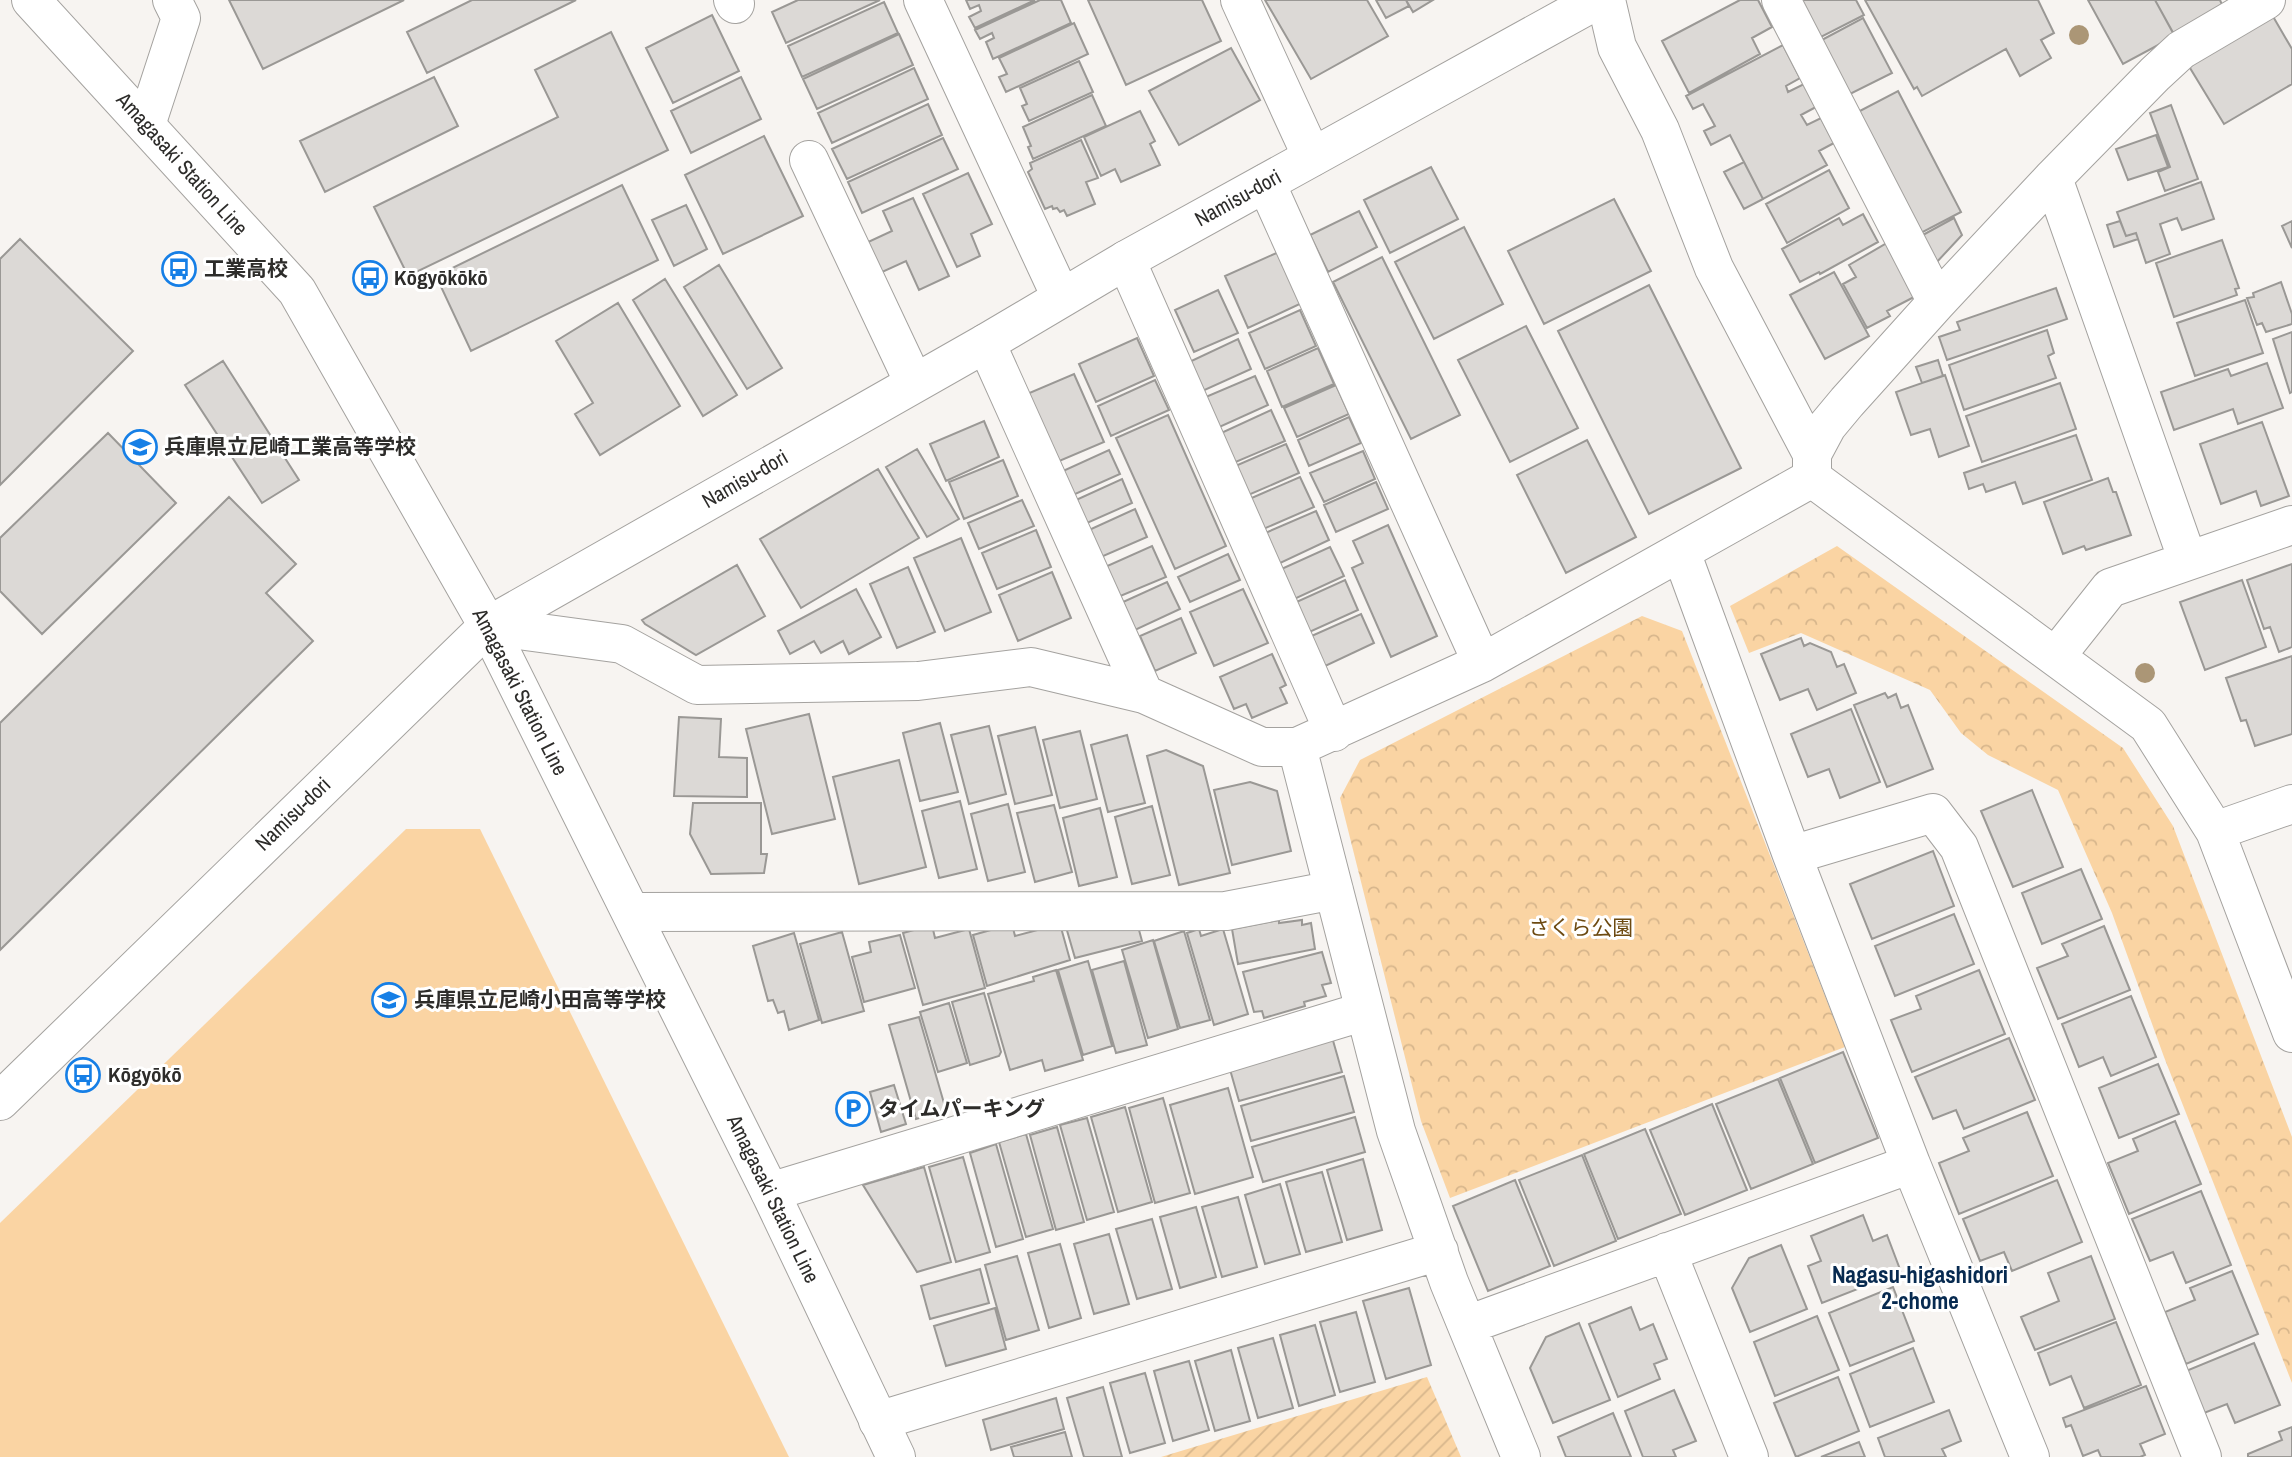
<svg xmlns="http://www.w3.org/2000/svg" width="2292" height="1457" font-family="'Archivo Narrow','Noto Sans JP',sans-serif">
	<defs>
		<pattern id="forest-crowns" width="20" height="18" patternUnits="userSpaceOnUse" patternTransform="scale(1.75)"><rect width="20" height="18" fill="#fad4a3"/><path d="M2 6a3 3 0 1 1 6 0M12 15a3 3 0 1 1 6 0" fill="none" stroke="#d7b68c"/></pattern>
		<pattern id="garden-furrows" width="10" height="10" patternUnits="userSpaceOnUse" patternTransform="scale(1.75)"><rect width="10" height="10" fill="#fad4a3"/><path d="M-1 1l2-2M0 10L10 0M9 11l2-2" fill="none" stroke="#d7b68c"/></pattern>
	</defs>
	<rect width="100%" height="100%" fill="#f7f4f1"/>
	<!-- forest -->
	<path fill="url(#forest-crowns)" d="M1837 546 2123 748 2173 826 2292 1137V1383L2164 1057 2112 913 2058 790 1988 755 1961 733 1930 690 1801 633 1749 653 1730 606Z
		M1642 616 1682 631 1845 1047 1450 1198 1421 1121 1340 798 1360 760Z"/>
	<!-- garden -->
	<path fill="url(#garden-furrows)" d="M1427 1377 1461 1457H1161Z"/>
	<!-- pitch -->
	<path fill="#fad4a3" d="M406 829H480L789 1457H0V1223Z"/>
	<!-- building -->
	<path fill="#dcd9d6" stroke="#9a9895" stroke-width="2" d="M229 0H404L263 69Z
		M472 0H576L427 73 407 32Z
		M798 0H880L786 43 772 12Z
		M966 0H1035L975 28 969 17 981 11 979 5 970 9Z
		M1040 0H1061L1071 23 993 59 986 42 994 38 992 33 980 39 975 30Z
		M1088 0H1202L1221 41 1126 85Z
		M1265 0H1367L1388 36 1311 79Z
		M1376 0H1406L1409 6 1386 18Z
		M1406 0H1433L1413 12Z
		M1740 0H1758L1772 27 1752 38 1760 54 1689 93 1662 41Z
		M1797 0H1856L1864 15 1817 39Z
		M1865 0H2038L2054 33 2041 40 2051 58 2020 76 2006 49 1922 96 1917 87 1914 89Z
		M2088 0H2155L2175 36 2123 64Z
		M2155 0H2220L2223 7 2173 33Z
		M884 2 898 33 802 77 788 46Z
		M2271 13 2292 49V84L2224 124 2187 63Z
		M712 15 739 71 673 103 646 48Z
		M1863 18 1892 73 1846 96 1818 42Z
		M1074 23 1088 54 1006 92 999 77 1007 74 999 58Z
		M611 32 668 150 408 276 374 207 558 117 535 70Z
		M899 34 913 65 817 109 803 79Z
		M1783 45 1800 78 1786 86 1788 92 1804 84 1816 107 1801 115 1807 125 1821 118 1834 143 1819 151 1827 165 1763 199 1730 135 1711 145 1704 131 1715 126 1703 104 1693 109 1686 96Z
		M1231 48 1260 100 1179 145 1149 91Z
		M1079 61 1093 92 1029 121 1022 106 1027 104 1020 88Z
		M914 68 928 99 832 143 818 113Z
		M434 77 458 126 325 192 300 141Z
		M741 77 761 119 691 153 671 111Z
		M1898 91 1961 212 1919 234 1856 113Z
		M1092 95 1106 126 1033 159 1028 147 1031 146 1023 127Z
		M928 104 942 135 847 179 832 149Z
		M2171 105 2198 179 2165 191 2158 172 2170 167 2150 113Z
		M1140 111 1155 141 1150 144 1160 165 1121 182 1115 169 1101 176 1084 137Z
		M2156 135 2168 167 2128 180 2116 149Z
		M764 136 803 216 723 254 685 175Z
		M943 138 958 169 862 213 848 182Z
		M1081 140 1098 178 1086 182 1095 204 1067 216 1064 210 1060 212 1057 208 1053 209 1052 206 1045 209 1028 172 1032 169 1030 163Z
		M1744 162 1763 199 1744 209 1724 172Z
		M1431 167 1458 219 1390 253 1364 200Z
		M1829 170 1849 208 1787 243 1766 204Z
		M968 173 992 224 971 234 980 256 957 267 923 194Z
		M2201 182 2214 219 2182 230 2177 218 2160 224 2170 254 2146 263 2136 233 2126 236 2117 212Z
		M622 185 658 260 471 351 436 276Z
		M913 198 949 276 919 290 906 261 880 273 866 243 892 231 883 211Z
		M1614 199 1651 271 1544 324 1508 251Z
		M686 205 707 249 674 266 652 220Z
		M1359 211 1377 247 1328 272 1310 235Z
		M1863 214 1878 242 1820 274 1819 272 1800 282 1782 249 1839 218 1843 225Z
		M1954 218 1962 235 1935 264 1921 236Z
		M2120 221 2126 236 2136 233 2138 239 2114 247 2107 225Z
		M2292 221V248L2282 226Z
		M1464 227 1503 304 1434 339 1395 262Z
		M20 239 133 351 0 485V259Z
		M2222 240 2239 288 2235 289 2237 295 2174 317 2156 263Z
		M1887 243 1916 296 1887 311 1890 316 1867 328 1843 284 1856 277 1849 265Z
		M1281 251 1304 302 1248 328 1225 276Z
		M1382 257 1460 415 1411 439 1333 282Z
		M719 265 782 368 747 389 684 287Z
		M1834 272 1869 336 1825 359 1790 295Z
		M665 279 737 395 703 416 633 300Z
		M2281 282 2292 314V324L2266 332 2262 323 2257 325 2247 298 2254 297 2253 293Z
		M1649 285 1741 468 1649 514 1558 331Z
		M2056 288 2067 319 1947 360 1939 337 1960 330 1957 322Z
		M1218 290 1238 333 1194 352 1175 310Z
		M2245 300 2263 353 2195 376 2177 323Z
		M618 303 680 406 600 455 575 414 593 403 556 341Z
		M1300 310 1316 346 1265 369 1249 333Z
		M1526 326 1578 428 1510 462 1458 360Z
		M2047 330 2054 353 2048 356 2056 378 1964 410 1949 365Z
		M2292 332V392L2290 393 2273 339Z
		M1137 338 1154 376 1096 402 1079 364Z
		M1238 339 1251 369 1198 393 1185 364Z
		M1318 348 1334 384 1282 407 1267 371Z
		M1938 360 1943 376 1922 383 1916 367Z
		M223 361 299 480 262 503 185 385Z
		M2267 363 2283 408 2238 424 2233 409 2174 430 2161 392 2228 369 2231 376Z
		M1074 374 1104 442 1057 462 1027 394Z
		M1945 375 1969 446 1939 457 1930 429 1911 435 1896 392Z
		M1255 376 1268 405 1215 429 1201 399Z
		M1155 380 1169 410 1111 436 1098 406Z
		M2060 383 2076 429 1982 462 1966 416Z
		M1336 385 1349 414 1297 437 1284 408Z
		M1271 410 1285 441 1231 464 1219 434Z
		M1168 415 1226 546 1175 569 1116 438Z
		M1349 417 1361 443 1309 466 1298 440Z
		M984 421 999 457 946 481 930 444Z
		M2262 422 2289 496 2261 506 2256 491 2221 504 2200 444Z
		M108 433 176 503 42 634 0 591V538Z
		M2076 435 2092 480 2023 504 2015 482 1986 492 1983 484 1969 489 1964 473Z
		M1587 440 1636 537 1566 573 1517 475Z
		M1286 444 1299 473 1246 496 1233 467Z
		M917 449 959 519 927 537 886 467Z
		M1109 450 1120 474 1073 495 1063 471Z
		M1363 451 1375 479 1324 502 1310 473Z
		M1003 460 1018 496 964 519 949 482Z
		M878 469 919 538 801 608 760 539Z
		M1300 477 1314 507 1261 530 1247 500Z
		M2108 478 2113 492H2116L2131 535 2086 550 2084 546 2063 554 2044 502Z
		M1122 479 1132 503 1087 523 1076 500Z
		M1376 482 1388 509 1336 532 1324 505Z
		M229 497 296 564 266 593 313 641 0 950V723Z
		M1022 500 1034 526 979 549 968 523Z
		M1135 509 1147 537 1101 557 1089 530Z
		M1316 511 1329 540 1276 565 1263 534Z
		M1388 525 1437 636 1391 657 1352 568 1363 563 1353 541Z
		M1036 530 1051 567 997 589 982 553Z
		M961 538 991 612 945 631 914 558Z
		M1152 546 1166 577 1118 597 1105 567Z
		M1330 547 1344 576 1290 601 1277 571Z
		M1228 554 1240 580 1190 602 1178 577Z
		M2292 564V647L2279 652 2270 627 2264 629 2247 580Z
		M737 565 765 616 696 655 645 624 642 620Z
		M908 567 935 632 897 648 870 584Z
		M1052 572 1071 618 1018 641 999 595Z
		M1345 580 1358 610 1305 634 1292 604Z
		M2242 580 2266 647 2205 670 2180 602Z
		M1167 582 1180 609 1135 630 1123 602Z
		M856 589 881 637 849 654 843 641 821 653 814 641 790 654 778 631Z
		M1243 589 1268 643 1214 666 1190 612Z
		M1361 614 1374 643 1321 668 1307 638Z
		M1181 618 1196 653 1155 671 1140 636Z
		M1801 638 1804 646 1810 643 1831 652 1837 667 1844 664 1856 693 1817 710 1808 689 1780 700 1761 654Z
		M1272 654 1286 685 1280 688 1287 703 1252 718 1246 704 1234 709 1220 677Z
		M2292 656V734L2255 746 2246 720 2241 721 2226 678Z
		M1885 693 1888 698 1896 694 1901 708 1908 705 1933 769 1887 787 1854 705Z
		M1851 709 1880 782 1840 798 1829 769 1808 777 1791 734Z
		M809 714 835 819 772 834 746 729Z
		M679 717 721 719 719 757 747 758V797L674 796Z
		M940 723 958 792 920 801 903 733Z
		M989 726 1006 794 969 804 951 735Z
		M1035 727 1052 795 1015 804 998 736Z
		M1080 731 1097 799 1060 808 1043 740Z
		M1127 735 1145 803 1108 812 1091 745Z
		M1166 750 1203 766 1230 873 1179 885 1147 756Z
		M899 760 926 867 859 884 833 777Z
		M1250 782 1277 791 1291 851 1232 865 1214 790Z
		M2032 790 2063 867 2013 887 1981 811Z
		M960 801 977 869 939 878 922 811Z
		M693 803H761V854H767L764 873 711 874 690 834Z
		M1008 804 1025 872 988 881 971 814Z
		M1054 805 1072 872 1035 882 1017 813Z
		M1152 806 1170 875 1132 884 1115 817Z
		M1100 808 1117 877 1079 886 1063 818Z
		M1933 851 1954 906 1872 939 1850 884Z
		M2081 869 2102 919 2042 944 2022 893Z
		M1954 914 1974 964 1895 996 1875 946Z
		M1279 920V923L1302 920V925L1311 923 1315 949 1238 964 1232 929Z
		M1012 924 1015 936 1060 924 1070 960 987 986 973 935Z
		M932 925 935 938 969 929 985 988 923 1005 903 933Z
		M2104 926 2130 990 2058 1019 2037 968 2068 956 2062 944Z
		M1066 927 1139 930 1142 941 1075 958Z
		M1199 929 1201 936 1223 929 1248 1014 1214 1025 1187 933Z
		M1184 931 1210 1020 1180 1028 1154 941Z
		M842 932 864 1011 822 1023 800 944Z
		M794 933 819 1020 789 1030 784 1011 778 1013 773 1000 768 1001 753 946Z
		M900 935 915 988 864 1002 852 957 871 952 869 942Z
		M1153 940 1178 1029 1148 1038 1122 950Z
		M1322 952 1331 983 1322 985 1326 996 1304 1002 1305 1006 1264 1018 1262 1011 1254 1012 1243 972Z
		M1088 961 1112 1046 1083 1055 1058 970Z
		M1124 961 1147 1045 1116 1053 1092 970Z
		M1056 970 1083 1060 1045 1071 1042 1060 1010 1070 988 994 1034 981 1033 977Z
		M1979 970 2005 1034 1912 1072 1891 1020 1921 1009 1916 996Z
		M984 993 1001 1052 999 1056 970 1065 952 1002Z
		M2131 996 2156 1057 2111 1076 2103 1057 2079 1067 2062 1024Z
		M949 1003 967 1063 938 1072 920 1012Z
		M919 1017 946 1110 916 1119 889 1025Z
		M1332 1037 1342 1072 1239 1101 1229 1066Z
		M2009 1038 2035 1100 1964 1129 1956 1110 1933 1119 1915 1077Z
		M1843 1052 1878 1138 1815 1163 1780 1078Z
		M2158 1064 2179 1114 2119 1138 2099 1088Z
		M1344 1076 1354 1112 1251 1141 1241 1106Z
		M1778 1079 1813 1164 1751 1189 1716 1104Z
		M894 1085 906 1124 881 1132 870 1092Z
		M1228 1088 1253 1177 1195 1194 1170 1105Z
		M1163 1098 1190 1193 1155 1203 1129 1108Z
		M1712 1104 1747 1190 1685 1215 1650 1130Z
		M1125 1107 1152 1202 1118 1212 1091 1117Z
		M2027 1112 2053 1176 1959 1214 1939 1163 1969 1151 1963 1138Z
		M1355 1117 1365 1152 1263 1182 1252 1147Z
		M1087 1118 1114 1212 1087 1220 1060 1125Z
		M2175 1121 2201 1184 2129 1214 2108 1163 2138 1151 2133 1139Z
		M1057 1127 1084 1222 1056 1230 1030 1135Z
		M1645 1129 1681 1214 1618 1239 1584 1154Z
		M1026 1134 1053 1229 1026 1237 999 1142Z
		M996 1144 1023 1239 996 1247 970 1153Z
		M1582 1155 1616 1241 1554 1266 1519 1180Z
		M963 1157 990 1252 956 1262 929 1167Z
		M1363 1159 1382 1230 1347 1240 1327 1170Z
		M924 1167 951 1262 917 1272 863 1185Z
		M1322 1172 1342 1242 1306 1252 1286 1182Z
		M1515 1180 1550 1266 1488 1291 1453 1206Z
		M2057 1180 2082 1242 2012 1271 2004 1252 1980 1261 1963 1219Z
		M1280 1184 1300 1254 1265 1264 1245 1195Z
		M2201 1191 2231 1265 2186 1283 2173 1252 2150 1261 2132 1219Z
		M1238 1197 1257 1267 1222 1277 1202 1207Z
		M1196 1207 1216 1277 1180 1288 1160 1217Z
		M1863 1215 1873 1241 1887 1235 1901 1272 1822 1303 1808 1266 1821 1261 1811 1236Z
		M1152 1219 1172 1289 1137 1299 1116 1229Z
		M1109 1234 1129 1304 1094 1314 1074 1244Z
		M1060 1244 1081 1318 1049 1328 1028 1253Z
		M1781 1245 1807 1309 1750 1332 1732 1288 1749 1258Z
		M1017 1256 1039 1330 1006 1340 985 1265Z
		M2091 1256 2115 1319 2035 1350 2021 1317 2059 1301 2048 1273Z
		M980 1269 989 1303 930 1319 921 1286Z
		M2232 1271 2258 1334 2186 1364 2165 1312 2195 1300 2190 1288Z
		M1893 1287 1914 1341 1850 1366 1829 1313Z
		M1409 1288 1431 1365 1386 1379 1363 1301Z
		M1631 1307 1640 1330 1653 1324 1667 1359 1654 1364 1660 1379 1618 1397 1589 1324Z
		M995 1308 1006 1349 946 1366 934 1326Z
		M1356 1312 1375 1382 1340 1392 1320 1322Z
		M1817 1316 1839 1370 1775 1396 1754 1342Z
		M2116 1322 2141 1385 2084 1408 2071 1376 2050 1385 2038 1353Z
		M1579 1323 1610 1400 1553 1423 1530 1368 1546 1337Z
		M1315 1325 1335 1395 1299 1406 1280 1335Z
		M1273 1338 1293 1408 1258 1418 1238 1348Z
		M2254 1343 2280 1405 2235 1423 2227 1404 2204 1413 2186 1371Z
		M1913 1348 1934 1402 1870 1427 1850 1374Z
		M1231 1350 1250 1421 1215 1431 1195 1361Z
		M1189 1361 1209 1430 1173 1441 1154 1371Z
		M1145 1373 1165 1443 1130 1453 1110 1383Z
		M1838 1377 1859 1431 1796 1457 1774 1403Z
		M2146 1386 2165 1434 2140 1444 2145 1455 2140 1457H2101L2098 1450 2083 1456 2071 1425 2066 1427 2063 1418Z
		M1103 1387 1122 1457H1084L1067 1398Z
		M1674 1390 1696 1441 1673 1450 1676 1457H1643L1625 1411Z
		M1056 1398 1064 1429 991 1450 983 1420Z
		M1949 1410 1961 1441 1942 1449 1946 1457H1885L1878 1438Z
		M1613 1413 1631 1457H1566L1558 1437Z
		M2292 1427V1457H2248V1454L2282 1440 2279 1432Z
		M1065 1432 1072 1457H1014L1011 1447Z
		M1859 1442 1865 1457H1821Z"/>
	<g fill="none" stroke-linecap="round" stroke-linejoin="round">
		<!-- minor casing -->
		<g stroke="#a4a29f" stroke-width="40">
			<path id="minor" d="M733 0 735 4
				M923 0 1061 297
				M1240 0 1312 157
				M1606 0 1617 47 1660 130 1714 268 1812 454V478L2148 725 2215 831 2292 1033
				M1781 0 1937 302
				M146 125 181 18 172 0
				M809 160 914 383
				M2053 178 2188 561
				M1266 183 1482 663
				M1126 260 1334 732
				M986 343 1144 694
				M1812 454 1827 426 1847 402 1937 302 2053 178 2155 74 2181 50 2266 0
				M1681 552 1792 855 1911 1164
				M488 626 622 644 697 685 918 681 1031 667 1144 694 1262 747H1297L1482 663 1812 478
				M2056 656 2110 588 2292 525
				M1297 747 1396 1131 1449 1282 1521 1457
				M2215 831 2292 804
				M1792 855 1933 813 1959 847 2202 1457
				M632 912 1226 911 1334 890
				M770 1192 1365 1011
				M1667 1252 1749 1457
				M1467 1325 1911 1164 2030 1457
				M878 1421 1439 1251"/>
		</g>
		<!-- tertiary casing -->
		<g stroke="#a4a29f" stroke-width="40">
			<path id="tertiary" d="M0 1101 488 626 986 343 1126 260 1597 0"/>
		</g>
		<!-- primary casing -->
		<g stroke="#a4a29f" stroke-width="40">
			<path id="primary" d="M31 0 297 291 488 626 770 1192 896 1457"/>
		</g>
		<!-- minor -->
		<use href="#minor" stroke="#fff" stroke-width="38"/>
		<!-- tertiary -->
		<use href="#tertiary" stroke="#fff" stroke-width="38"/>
		<!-- primary -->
		<use href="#primary" stroke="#fff" stroke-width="38"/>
	</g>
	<!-- trees -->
	<g fill="#ab9676">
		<circle cx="2079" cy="35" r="10"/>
		<circle cx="2145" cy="673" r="10"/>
	</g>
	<!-- icons -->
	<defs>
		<g id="bus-ring" transform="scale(1.75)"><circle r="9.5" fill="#fff" stroke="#167fe6" stroke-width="1.5"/><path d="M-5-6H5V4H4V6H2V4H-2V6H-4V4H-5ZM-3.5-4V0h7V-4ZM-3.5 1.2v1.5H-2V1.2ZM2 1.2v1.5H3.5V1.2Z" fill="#167fe6"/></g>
		<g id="school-ring" transform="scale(1.75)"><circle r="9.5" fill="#fff" stroke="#167fe6" stroke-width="1.5"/><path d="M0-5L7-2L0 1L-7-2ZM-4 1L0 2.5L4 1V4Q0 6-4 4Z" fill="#167fe6"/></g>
		<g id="parking-ring" transform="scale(1.75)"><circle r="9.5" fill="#fff" stroke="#167fe6" stroke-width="1.5"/><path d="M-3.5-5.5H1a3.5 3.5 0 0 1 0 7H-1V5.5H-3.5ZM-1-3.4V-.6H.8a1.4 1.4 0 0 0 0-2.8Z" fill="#167fe6"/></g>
	</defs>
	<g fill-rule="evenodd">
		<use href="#bus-ring" x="179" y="269"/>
		<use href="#bus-ring" x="370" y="278"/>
		<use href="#school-ring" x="140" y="447"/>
		<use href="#school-ring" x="389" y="1000"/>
		<use href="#bus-ring" x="83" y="1075"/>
		<use href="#parking-ring" x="853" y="1109"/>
	</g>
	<g text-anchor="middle" stroke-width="6" stroke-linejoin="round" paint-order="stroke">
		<!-- street labels -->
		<g font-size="21" fill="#2d2c2a" stroke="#fff">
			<text transform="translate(182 164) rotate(48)" y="7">Amagasaki Station Line</text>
			<text transform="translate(1238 198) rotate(-29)" y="7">Namisu-dori</text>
			<text transform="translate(745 479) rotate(-30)" y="7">Namisu-dori</text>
			<text transform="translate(520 692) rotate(63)" y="7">Amagasaki Station Line</text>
			<text transform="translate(293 814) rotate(-44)" y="7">Namisu-dori</text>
			<text transform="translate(773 1199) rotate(64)" y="7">Amagasaki Station Line</text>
		</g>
		<!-- poi labels -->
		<g font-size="21" font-weight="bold" fill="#2d2c2a" stroke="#fff" text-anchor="start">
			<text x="204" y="276">工業高校</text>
			<text x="394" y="285">Kōgyōkōkō</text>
			<text x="164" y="454">兵庫県立尼崎工業高等学校</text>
			<text x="414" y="1007">兵庫県立尼崎小田高等学校</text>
			<text x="108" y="1082">Kōgyōkō</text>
			<text x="878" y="1116">タイムパーキング</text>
		</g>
		<!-- park labels -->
		<g font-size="21" fill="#6d4a11" stroke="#fff">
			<text x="1581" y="935">さくら公園</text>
		</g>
		<!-- neighbourhood labels -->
		<g font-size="23" font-weight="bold" fill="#072a50" stroke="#fff">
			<text x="1920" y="1283">Nagasu-higashidori<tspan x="1920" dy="26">2-chome</tspan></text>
		</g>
	</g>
</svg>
